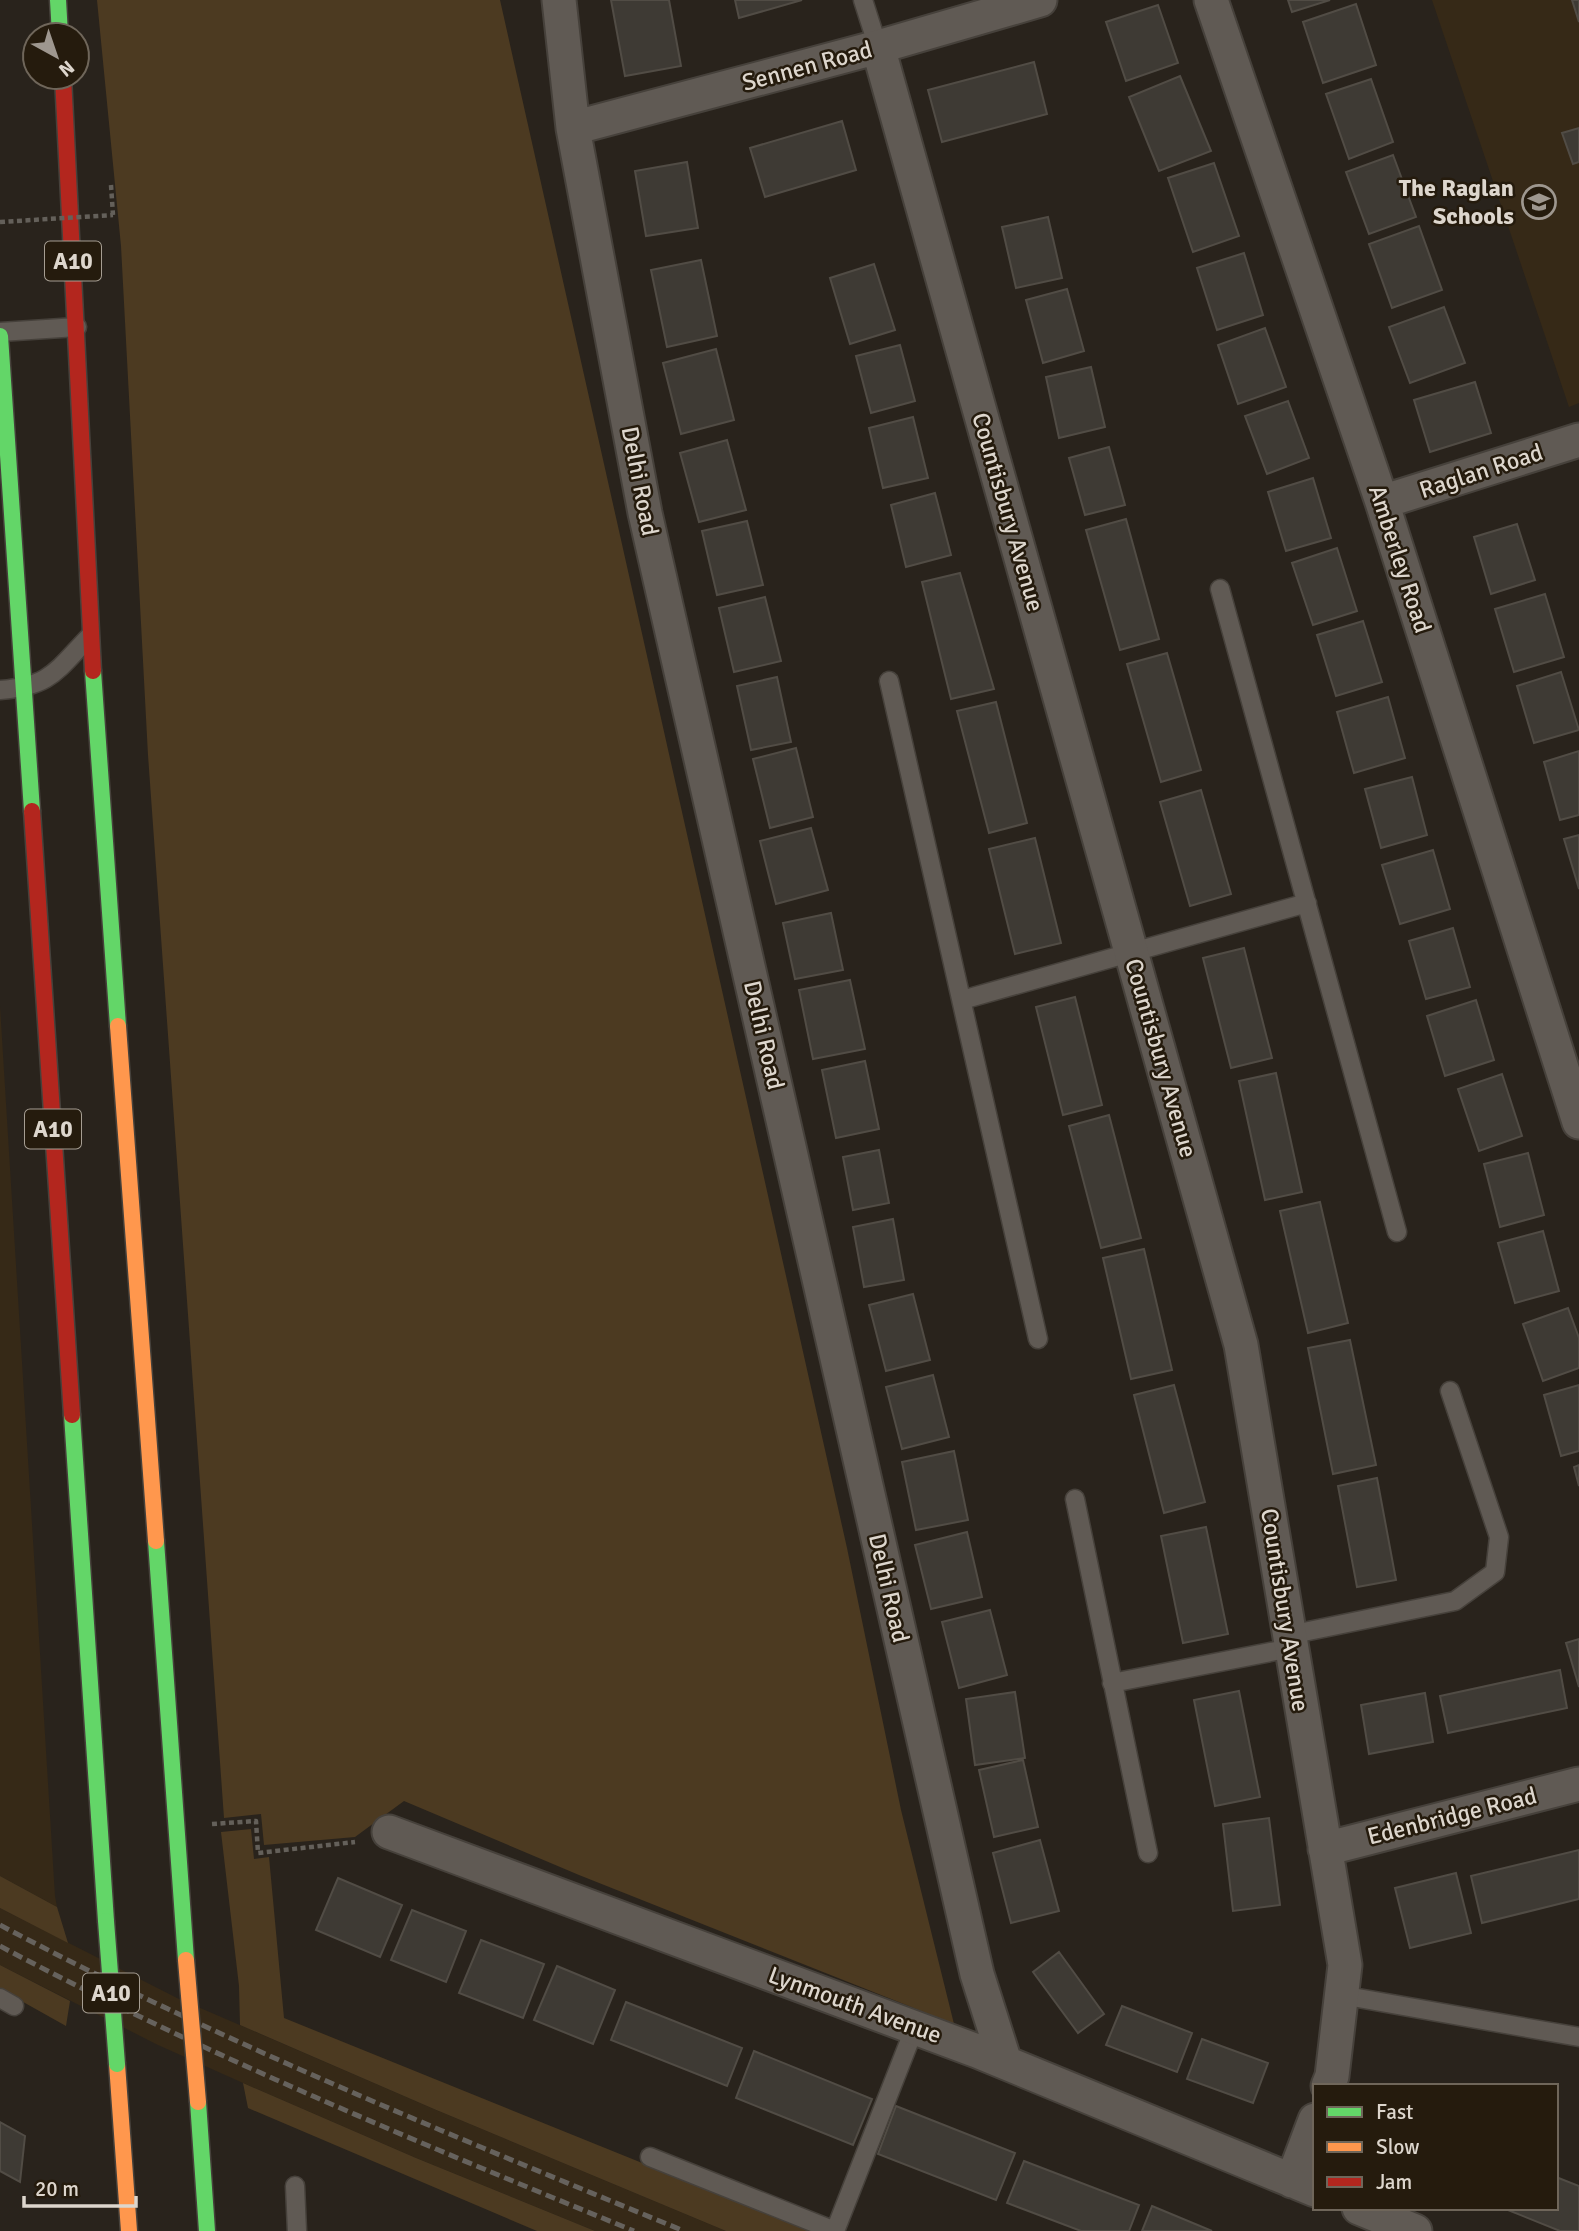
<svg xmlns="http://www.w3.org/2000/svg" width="1579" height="2231" font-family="Signika,sans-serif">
	<rect width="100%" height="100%" fill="#29231c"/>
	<!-- built -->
	<path fill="#362917" d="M1432 0H1579V403L1569 407Z
		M0 1006 55 1896 57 1907 0 1876Z
		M0 1908 177 1998 434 2109 726 2231H595L416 2158 243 2083 158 2045 0 1965Z"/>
	<!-- green -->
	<path fill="#4c3a21" d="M97 0H500L847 1548 901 1810 954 2024 579 1875 404 1801 355 1837 264 1845 261 1814 224 1818 148 755 121 246Z
		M251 1829 254 1859 269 1857 284 2018 810 2231H726L434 2109 240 2025 239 1986 221 1832Z
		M0 1876 57 1907 68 1943 0 1908Z
		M0 1965 70 2001 66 2026 0 1989Z
		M243 2083 416 2158 595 2231H537L248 2108Z"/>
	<!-- building -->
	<path fill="#3e3a34" stroke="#514c45" stroke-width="2" d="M611 0H669L681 66 625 76Z
		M735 0H802L739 18Z
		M1288 0H1330L1292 12Z
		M1572 0H1579V22Z
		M1356 4 1376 65 1323 83 1303 22Z
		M1158 5 1178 63 1126 81 1106 22Z
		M1034 62 1047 114 942 142 928 90Z
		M1180 76 1211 151 1159 171 1129 97Z
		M1371 79 1393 142 1349 159 1326 94Z
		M842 121 856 170 765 197 750 148Z
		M1579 128V162L1573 164 1562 133Z
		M1393 155 1416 217 1369 234 1346 172Z
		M687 162 698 228 646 236 635 171Z
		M1214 163 1239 236 1193 252 1168 178Z
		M1048 217 1062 278 1016 288 1002 227Z
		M1419 226 1442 290 1392 308 1369 244Z
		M1244 253 1263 315 1217 330 1197 268Z
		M701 260 717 336 667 347 651 270Z
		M874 264 895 330 850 344 830 278Z
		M1067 289 1084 351 1043 363 1026 300Z
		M1444 307 1465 363 1410 383 1389 327Z
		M1265 328 1286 387 1238 404 1218 345Z
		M900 345 915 401 871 413 856 356Z
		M716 349 734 420 681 434 663 363Z
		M1091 367 1105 427 1059 438 1046 377Z
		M1475 382 1491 433 1430 452 1414 400Z
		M1288 401 1309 458 1267 474 1245 416Z
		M913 417 928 478 883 488 869 428Z
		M727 440 746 510 699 522 680 453Z
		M1109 447 1125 505 1085 515 1069 458Z
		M1313 478 1331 538 1286 551 1268 492Z
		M935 493 951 555 906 567 891 505Z
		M1126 519 1159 639 1120 650 1086 530Z
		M747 521 763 585 717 595 702 531Z
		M1517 524 1535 580 1491 594 1474 537Z
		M1337 548 1357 611 1313 625 1292 563Z
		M960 573 994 689 951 699 922 582Z
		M1545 594 1564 657 1514 672 1495 609Z
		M765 597 781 661 734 672 719 608Z
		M1363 621 1382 682 1336 696 1317 635Z
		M1167 653 1201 770 1161 782 1127 664Z
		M1561 672 1579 730 1534 743 1517 686Z
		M777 677 791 742 751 750 737 686Z
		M1388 697 1405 758 1354 773 1337 712Z
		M996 702 1027 823 989 833 957 711Z
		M796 748 813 817 770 828 753 759Z
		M1579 751V815L1560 820 1544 762Z
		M1412 777 1427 835 1381 848 1365 789Z
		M1201 790 1231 894 1190 906 1160 802Z
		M811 828 828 890 776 904 760 841Z
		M1579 835V889L1564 839Z
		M1035 838 1061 943 1015 954 989 849Z
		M1433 850 1450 909 1400 924 1382 865Z
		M831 913 843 970 795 979 783 923Z
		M1453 928 1470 987 1426 999 1409 941Z
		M1244 948 1272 1058 1231 1068 1203 958Z
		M850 980 865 1049 813 1059 799 990Z
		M1075 997 1102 1105 1063 1115 1036 1007Z
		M1476 1000 1494 1060 1445 1076 1427 1016Z
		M865 1061 879 1129 836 1138 822 1070Z
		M1276 1073 1302 1192 1265 1200 1239 1081Z
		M1502 1074 1522 1136 1479 1151 1458 1089Z
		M1109 1115 1141 1238 1101 1248 1069 1126Z
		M879 1150 889 1203 853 1210 843 1157Z
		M1528 1153 1544 1215 1500 1227 1484 1164Z
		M1320 1202 1348 1323 1308 1333 1280 1211Z
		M893 1219 904 1280 864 1287 853 1227Z
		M1543 1231 1559 1291 1515 1303 1498 1243Z
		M1144 1249 1172 1370 1131 1379 1103 1258Z
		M913 1294 930 1360 886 1371 869 1305Z
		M1568 1308 1579 1338V1368L1543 1381 1523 1324Z
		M1350 1340 1376 1465 1333 1474 1308 1348Z
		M933 1375 949 1437 902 1449 886 1387Z
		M1174 1385 1205 1502 1164 1513 1134 1395Z
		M1579 1385V1451L1561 1456 1544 1395Z
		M954 1451 968 1520 916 1530 902 1462Z
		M1579 1465V1486L1574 1467Z
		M1377 1478 1396 1580 1357 1587 1338 1486Z
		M1206 1527 1228 1634 1183 1643 1161 1536Z
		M967 1532 982 1597 931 1609 915 1545Z
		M990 1610 1007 1675 959 1688 942 1622Z
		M1579 1639V1687L1566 1643Z
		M1560 1670 1567 1708 1448 1733 1440 1696Z
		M1239 1691 1260 1797 1215 1806 1194 1700Z
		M1015 1692 1025 1758 975 1765 966 1699Z
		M1425 1693 1433 1742 1369 1754 1361 1705Z
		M1023 1760 1038 1827 994 1837 979 1770Z
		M1269 1818 1280 1905 1233 1911 1223 1824Z
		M1040 1840 1059 1911 1011 1923 993 1853Z
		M1579 1850V1899L1482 1923 1471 1876Z
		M1456 1873 1471 1933 1410 1948 1395 1888Z
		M338 1878 402 1905 380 1957 316 1930Z
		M412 1910 466 1931 446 1982 391 1960Z
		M481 1940 544 1964 523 2018 459 1993Z
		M1059 1952 1104 2014 1078 2033 1033 1972Z
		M557 1966 615 1990 593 2044 534 2020Z
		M626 2002 742 2048 727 2086 611 2040Z
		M1122 2006 1192 2033 1177 2072 1106 2045Z
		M1202 2039 1268 2063 1253 2103 1187 2079Z
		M754 2051 872 2099 853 2145 736 2098Z
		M896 2106 1015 2153 996 2200 878 2154Z
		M0 2122 25 2136 20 2182 0 2171Z
		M1024 2161 1139 2205 1129 2231H1081L1007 2203Z
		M1556 2177 1579 2186V2231H1560L1503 2208H1556Z
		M1152 2206 1212 2231H1142Z"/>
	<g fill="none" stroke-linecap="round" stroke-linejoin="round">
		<!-- lane casing -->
		<g stroke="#46413b" stroke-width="21">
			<path id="lane" d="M863 0 878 47
				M0 332 77 327
				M1220 589 1397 1232
				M889 681 1038 1339
				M0 690C51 686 56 671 89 637
				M962 1000 1307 903
				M1075 1499 1148 1853
				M1289 1635 1455 1601 1495 1572 1499 1537 1450 1391
				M1112 1683 1291 1648
				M1341 1995 1579 2037
				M0 1998 14 2006
				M650 2157 835 2231
				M295 2186 297 2231
				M835 2231 915 2027"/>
		</g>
		<!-- street casing -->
		<g stroke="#46413b" stroke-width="37">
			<path id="street" d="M559 0 573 128 645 513 977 1974 1005 2062
				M1211 0 1382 502 1579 1122
				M878 47 1241 1345 1345 1965 1332 2076 1328 2086
				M573 128 878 47 1040 0
				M1382 502 1579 440
				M389 1832 977 2051 1315 2190
				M1325 1849 1579 1784
				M1292 2181 1315 2120
				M1359 2208 1415 2231"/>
		</g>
		<!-- fast casing -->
		<g stroke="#46413b" stroke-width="19">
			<path id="fast" d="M58 0 60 35
				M0 336 32 811
				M93 671 118 1026
				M72 1415 106 1921
				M156 1541 186 1960
				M198 2102 207 2231"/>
		</g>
		<!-- slow casing -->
		<g stroke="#46413b" stroke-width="19">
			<path id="slow" d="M118 1026 156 1541
				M117 2064 129 2231"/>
		</g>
		<!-- jam casing -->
		<g stroke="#46413b" stroke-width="19">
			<path id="jam" d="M63 77 93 671
				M32 811 72 1415"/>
		</g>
		<!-- path -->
		<path stroke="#64605a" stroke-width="4.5" stroke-dasharray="5 3.5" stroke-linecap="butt" d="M111 185 113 215
			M212 1824 256 1821 258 1853 355 1842"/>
		<!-- lane -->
		<use href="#lane" stroke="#605a54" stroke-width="18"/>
		<!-- street -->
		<use href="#street" stroke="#605a54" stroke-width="33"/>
		<!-- fast -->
		<use href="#fast" stroke="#63d668" stroke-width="16"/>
		<!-- slow -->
		<use href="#slow" stroke="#ff974d" stroke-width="16"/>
		<!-- jam -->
		<use href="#jam" stroke="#b3261e" stroke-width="16"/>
		<!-- rail -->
		<path stroke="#66625d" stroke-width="5" stroke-dasharray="10 5" stroke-linecap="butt" d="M0 1925C221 2042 453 2136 684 2231
			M0 1946C205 2055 420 2143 634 2231"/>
		<!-- fast-bridge casing -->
		<g stroke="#46413b" stroke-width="19" stroke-linecap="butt">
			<path id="fast-bridge" d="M106 1921 117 2064"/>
		</g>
		<!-- slow-bridge casing -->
		<g stroke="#46413b" stroke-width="19" stroke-linecap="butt">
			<path id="slow-bridge" d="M186 1960 198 2102"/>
		</g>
		<!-- path-bridge -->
		<path stroke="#64605a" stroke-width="4.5" stroke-dasharray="5 3.5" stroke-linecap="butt" d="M0 222 113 215"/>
		<!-- fast-bridge -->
		<use href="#fast-bridge" stroke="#63d668" stroke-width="16"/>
		<!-- slow-bridge -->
		<use href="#slow-bridge" stroke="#ff974d" stroke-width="16"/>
	</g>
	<!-- icons -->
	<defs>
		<g id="school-ring" transform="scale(1.75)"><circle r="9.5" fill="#251b0d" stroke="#9e978f" stroke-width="1.5"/><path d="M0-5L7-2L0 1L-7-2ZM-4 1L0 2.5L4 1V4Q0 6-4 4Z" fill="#9e978f"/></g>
	</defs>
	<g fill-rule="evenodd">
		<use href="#school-ring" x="1539" y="202"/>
	</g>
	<g text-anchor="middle" stroke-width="5" stroke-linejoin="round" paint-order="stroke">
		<!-- shield labels -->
		<g fill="#251b0d" stroke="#a69e93" stroke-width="2">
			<rect x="45" y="241.5" width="56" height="39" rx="5"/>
			<rect x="25" y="1109.5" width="56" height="39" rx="5"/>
			<rect x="83" y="1973.5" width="56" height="39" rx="5"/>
		</g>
		<g font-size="23" font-weight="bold" fill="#ddd6cd">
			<text x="73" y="269">A10</text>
			<text x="53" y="1137">A10</text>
			<text x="111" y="2001">A10</text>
		</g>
		<!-- street labels -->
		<g font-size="24" fill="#ddd6cd" stroke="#251b0d">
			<text transform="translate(807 66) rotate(-15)" y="8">Sennen Road</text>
			<text transform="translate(1481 471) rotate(-18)" y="8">Raglan Road</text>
			<text transform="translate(640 481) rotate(79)" y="8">Delhi Road</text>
			<text transform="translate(1008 512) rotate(74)" y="8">Countisbury Avenue</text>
			<text transform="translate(1400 559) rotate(72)" y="8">Amberley Road</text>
			<text transform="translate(764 1035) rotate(77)" y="8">Delhi Road</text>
			<text transform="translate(1161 1058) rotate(74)" y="8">Countisbury Avenue</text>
			<text transform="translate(889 1588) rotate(77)" y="8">Delhi Road</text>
			<text transform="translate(1285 1610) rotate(81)" y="8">Countisbury Avenue</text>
			<text transform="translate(1452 1816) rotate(-14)" y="8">Edenbridge Road</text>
			<text transform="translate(855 2005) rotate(20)" y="8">Lynmouth Avenue</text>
		</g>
		<!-- poi labels -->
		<g font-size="24" font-weight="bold" fill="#ddd6cd" stroke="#251b0d" text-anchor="end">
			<text x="1514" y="196">The Raglan<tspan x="1514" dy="28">Schools</tspan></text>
		</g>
	</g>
	<!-- legend -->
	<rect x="1313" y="2084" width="245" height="126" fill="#251b0d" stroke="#6f665a" stroke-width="2"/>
	<rect x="1327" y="2107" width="35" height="10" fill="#63d668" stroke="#6f665a" stroke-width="2"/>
	<text x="1376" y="2119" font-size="21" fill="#ddd6cd">Fast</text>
	<rect x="1327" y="2142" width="35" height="10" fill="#ff974d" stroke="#6f665a" stroke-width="2"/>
	<text x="1376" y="2154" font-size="21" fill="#ddd6cd">Slow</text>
	<rect x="1327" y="2177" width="35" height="10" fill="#b3261e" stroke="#6f665a" stroke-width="2"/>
	<text x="1376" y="2189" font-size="21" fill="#ddd6cd">Jam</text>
	<!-- north arrow -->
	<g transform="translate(56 56) rotate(140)"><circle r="33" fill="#251b0d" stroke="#6f665a" stroke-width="2"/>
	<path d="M0-5L12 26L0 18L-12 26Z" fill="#9e978f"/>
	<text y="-10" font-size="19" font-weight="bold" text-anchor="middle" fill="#ddd6cd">N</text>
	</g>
	<!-- scale -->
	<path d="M24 2196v10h112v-10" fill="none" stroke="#ddd6cd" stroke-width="3.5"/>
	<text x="35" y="2196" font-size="21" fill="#ddd6cd" stroke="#251b0d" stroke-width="5" paint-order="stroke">20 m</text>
</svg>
